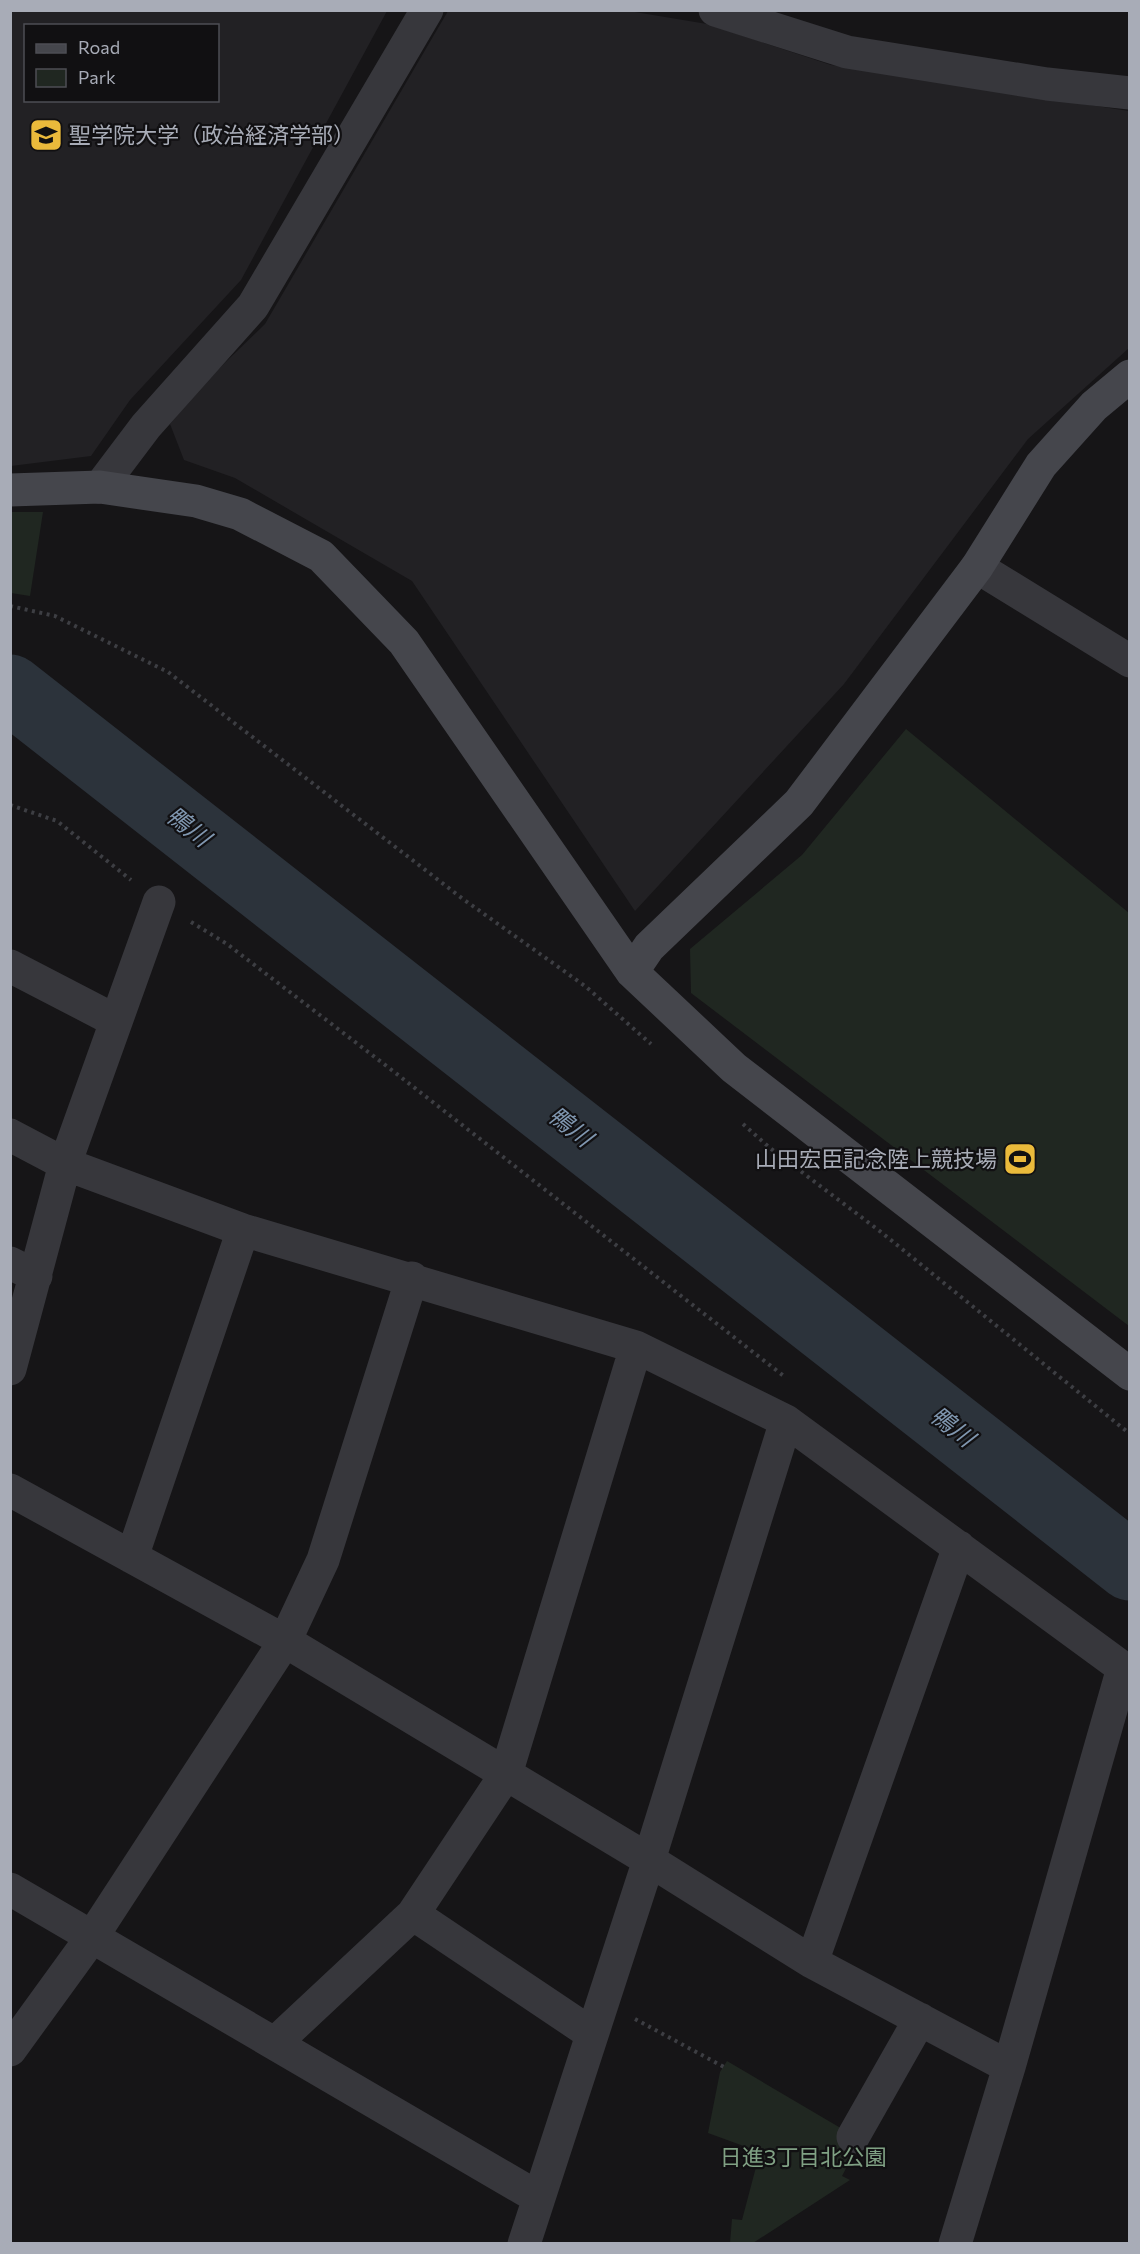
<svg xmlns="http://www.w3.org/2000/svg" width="1140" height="2254" font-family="Commissioner,'Noto Sans JP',sans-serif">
	<rect width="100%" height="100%" fill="#161517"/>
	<!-- built -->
	<path fill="#222124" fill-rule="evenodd" d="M10 11H387L241 280 130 400 91 456 11 466ZM26 26H218V100H26Z
		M448 11H629L707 24 831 65 1129 111V348L1028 439 844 684 635 911 412 581 235 478 184 460 170 424 204 383 265 324Z"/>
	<!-- green -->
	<path fill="#202721" d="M11 512H43L30 596 11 593Z
		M906 729 1129 913V1326L691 993 690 949 802 855Z
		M727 2061 861 2140 842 2176 850 2180 753 2243H730L732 2219 742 2220 760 2152 708 2133 720 2072Z"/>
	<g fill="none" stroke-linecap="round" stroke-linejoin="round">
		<!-- river -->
		<path stroke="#2c333b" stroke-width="69" d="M10 689 1130 1566"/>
		<!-- path -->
		<path stroke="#3d3e43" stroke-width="4" stroke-dasharray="3 4.5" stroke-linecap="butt" d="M10 606 55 616 168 672 463 899 585 986 651 1044
			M10 805 57 821 131 880
			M191 922 227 944 393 1071 785 1377
			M743 1124 770 1148 881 1232 1130 1434
			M635 2019 724 2067"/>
		<!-- street -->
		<path stroke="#37373c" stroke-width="33" d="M715 10 847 52 1047 84 1130 93
			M100 487 146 426 253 306 427 10
			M977 567 1130 661
			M10 966 116 1021
			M10 1135 65 1164 243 1230 636 1347 786 1421 1123 1668 1009 2067 812 1962 649 1860 285 1641 10 1490
			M10 1263 36 1276
			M10 1369 65 1164 159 902
			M132 1557 243 1230
			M10 1889 539 2198
			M413 1914 592 2034
			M812 1962 959 1547
			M275 2043 413 1914 506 1774 636 1347
			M10 2050 92 1937 285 1641 323 1560 412 1278
			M853 2137 920 2019
			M524 2244 649 1860 786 1421
			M955 2244 1009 2067"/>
		<!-- secondary -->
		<path stroke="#45464c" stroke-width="33" d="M10 490 100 487 196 501 240 514 321 556 404 642 632 972 734 1068 1130 1374
			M632 972 649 947 799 803 977 567 1041 465 1094 406 1130 376"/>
	</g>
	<!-- icons -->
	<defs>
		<g id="university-square" transform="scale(1.725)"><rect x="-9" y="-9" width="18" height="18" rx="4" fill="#eaba3b" stroke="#111012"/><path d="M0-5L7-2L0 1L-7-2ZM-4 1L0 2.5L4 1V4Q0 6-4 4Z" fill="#111"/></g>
		<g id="stadium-square" transform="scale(1.725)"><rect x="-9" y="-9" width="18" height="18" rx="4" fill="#eaba3b" stroke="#111012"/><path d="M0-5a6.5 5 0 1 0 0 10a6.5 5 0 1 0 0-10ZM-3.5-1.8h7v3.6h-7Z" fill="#111"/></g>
	</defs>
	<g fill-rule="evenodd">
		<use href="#university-square" x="46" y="135"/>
		<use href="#stadium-square" x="1020" y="1159"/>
	</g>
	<g text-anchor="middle" stroke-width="4.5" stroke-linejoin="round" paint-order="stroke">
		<!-- poi labels -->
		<g font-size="22" fill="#a8acb7" stroke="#111012" text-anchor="start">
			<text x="69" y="143">聖学院大学（政治経済学部）</text>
			<text x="997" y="1167" text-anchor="end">山田宏臣記念陸上競技場</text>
		</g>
		<!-- park labels -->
		<g font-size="22" fill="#80a184" stroke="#111012">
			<text x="803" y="2165">日進3丁目北公園</text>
		</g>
		<!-- water labels -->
		<g font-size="24" font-style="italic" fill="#8097b0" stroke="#111012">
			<text transform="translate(188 827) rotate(38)" y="8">鴨川</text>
			<text transform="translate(570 1127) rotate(38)" y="8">鴨川</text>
			<text transform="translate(952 1427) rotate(38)" y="8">鴨川</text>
		</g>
	</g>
	<!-- border -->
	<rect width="1140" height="2254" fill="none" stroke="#a8acb7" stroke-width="24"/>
	<!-- legend -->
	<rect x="24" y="24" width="195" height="78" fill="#111012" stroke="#4d4e54" stroke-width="1.5"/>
	<rect x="36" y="44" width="30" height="9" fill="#45464c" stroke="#4d4e54" stroke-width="1.5"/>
	<text x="78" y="54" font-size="18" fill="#a8acb7">Road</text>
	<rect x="36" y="69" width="30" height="18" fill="#202721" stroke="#4d4e54" stroke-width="1.5"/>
	<text x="78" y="84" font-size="18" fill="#a8acb7">Park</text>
</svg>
